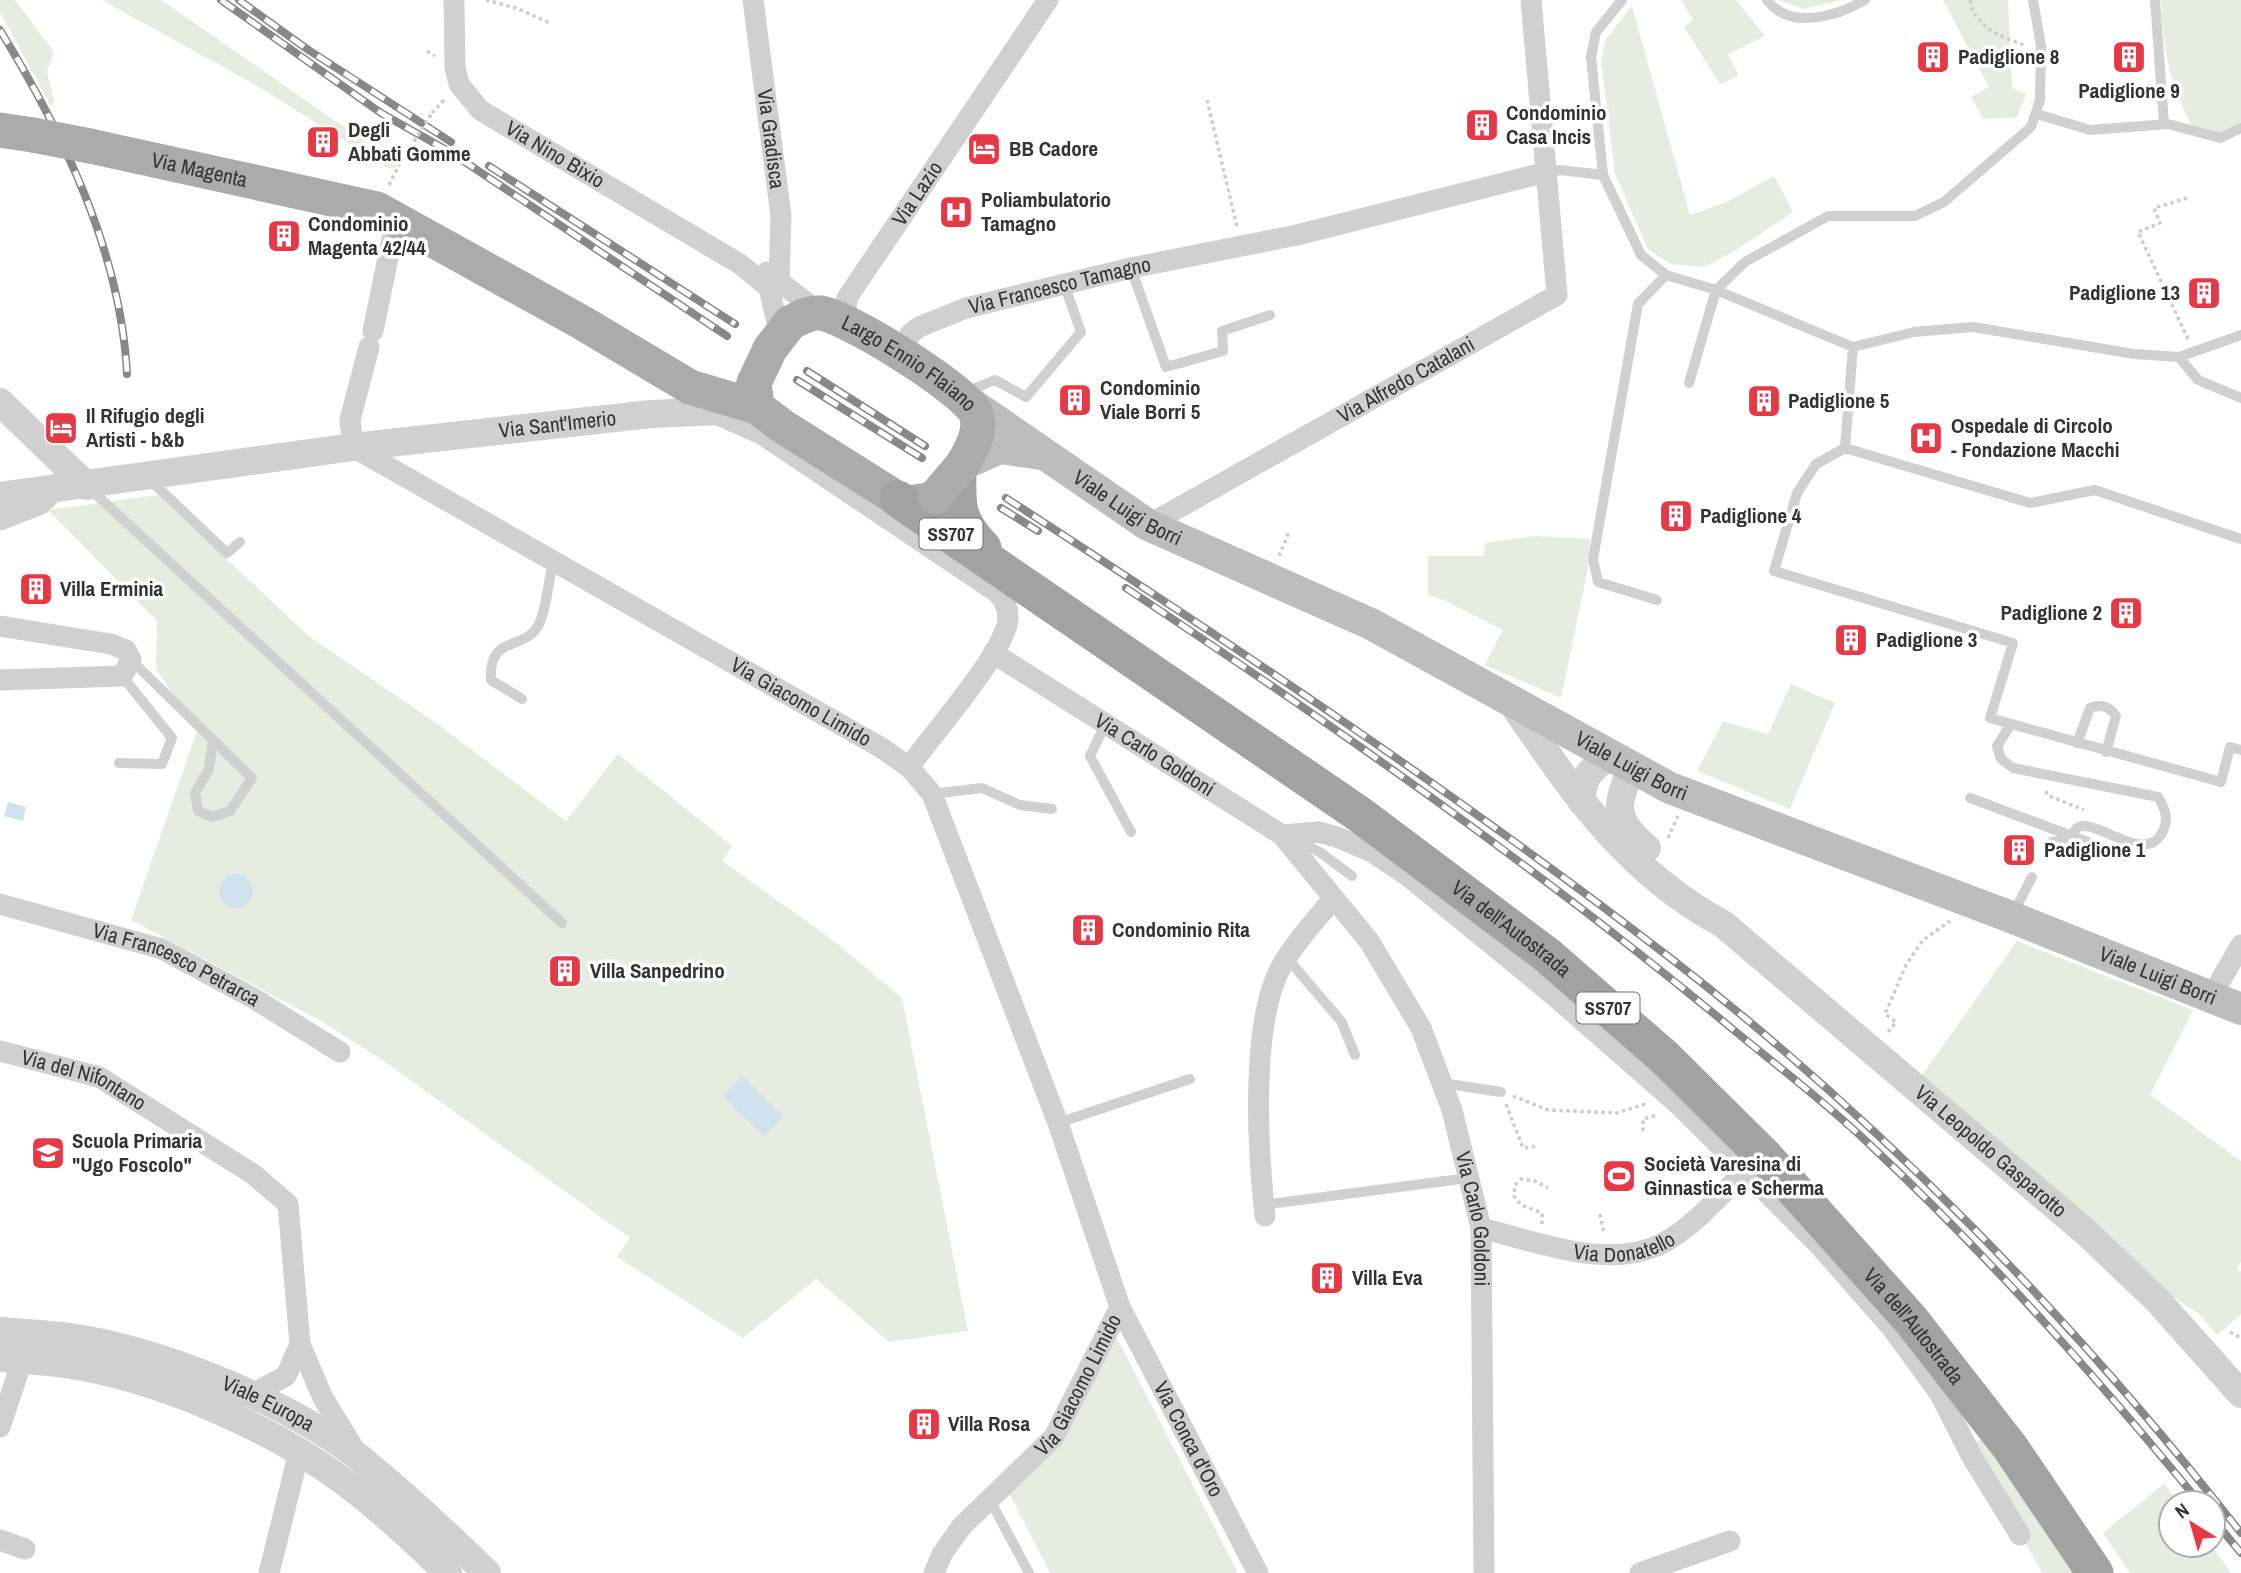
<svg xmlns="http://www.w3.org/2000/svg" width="2241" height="1573" font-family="'Archivo Narrow',sans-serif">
	<rect width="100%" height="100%" fill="#fff"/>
	<!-- green -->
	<path fill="#e6ecdf" d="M0 0H15L54 52 47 71 54 101 51 106 0 12Z
		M102 0H161L399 165 390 169 259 87Z
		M1681 0H1736L1765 36 1728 54 1739 76 1720 84 1684 27 1693 20Z
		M1779 0H1842L1804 9Z
		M1943 0H2008L2012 88 2026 94 2017 117 1983 119 1971 97 1989 87Z
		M2161 0H2241V129L2227 134H2196C2170 84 2163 56 2161 0Z
		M1632 6 1690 215 1724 203 1774 176 1793 212 1738 249 1704 267 1671 264 1648 249 1615 174 1601 61 1606 39Z
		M158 495 310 637 436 723 566 821 618 754 732 846 722 861 830 938 902 998 968 1331 889 1342 816 1279 743 1338 617 1257 630 1238 384 1061 321 1021 131 920 197 731 156 669 157 621 48 510Z
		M1536 536 1590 539 1587 573 1561 698 1485 665 1503 630 1444 600 1428 595V556H1484L1485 543Z
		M1791 684 1835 703 1790 809 1697 771 1723 721 1768 734Z
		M2017 941 2193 1010 2150 1095 2241 1161V1262L2237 1268 2241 1272V1314L2217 1335 2198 1313 2161 1289 1918 1081Z
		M1116 1336 1238 1573H1050L1009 1493 1065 1438Z
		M1984 1437 2076 1573H2042L1972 1444Z
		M2164 1484 2179 1503H2171V1545H2211L2231 1573H2130L2103 1533Z"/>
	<!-- water -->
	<path fill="#cfe2ee" d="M8 802 26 807 23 821 4 816Z
		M219 891a17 17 0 1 1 34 0a17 17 0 1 1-34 0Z
		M742 1076 783 1117 764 1136 722 1096Z"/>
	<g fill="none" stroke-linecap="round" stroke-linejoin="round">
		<!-- path -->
		<path stroke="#cdcdcd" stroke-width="3.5" stroke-dasharray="3.5 3.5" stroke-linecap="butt" d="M486 0 516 8 550 23
			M1970 0C1974 27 2002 37 2024 45
			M427 51 435 56
			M1207 100 1237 227
			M432 113 445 99
			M389 185 399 165
			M2187 198 2154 208 2160 223 2138 232 2188 339
			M1279 556 1289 532
			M2046 791 2047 795 2084 810
			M1668 838 1678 816
			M1888 1032 1896 1022 1885 1014 1906 965 1923 940 1950 921
			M1513 1096 1548 1110 1617 1113 1645 1104
			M1506 1104 1523 1148 1538 1146
			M1643 1131V1119L1658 1115
			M1600 1214 1604 1233
			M1542 1224V1213L1521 1205 1514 1196 1515 1185 1521 1179 1535 1181 1548 1188
			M2230 1332 2241 1338"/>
		<!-- service -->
		<path stroke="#d0d0d0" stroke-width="10" d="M1622 0 1596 32 1591 57 1603 175 1641 255 1666 275 1716 290 1745 262 1828 216H1915L1944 202 2031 127 2040 100 2041 46 2033 0
			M1767 0C1790 31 1838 16 1865 0
			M2155 0 2164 124
			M2037 114 2090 130 2168 124 2220 138 2241 128
			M1547 172 1560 170 1603 175
			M1131 268 1166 367 1223 351 1222 331 1270 315
			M2179 357 2198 380 2241 398
			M1689 383 1716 290 1853 347 1914 332 1973 327 2134 354 2179 357 2241 335
			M966 392 995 380 1026 397 1081 332 1064 284
			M1845 448 1853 347
			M150 480 227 553 240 542
			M90 489 562 923
			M2241 539 2095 490 2030 503 1845 448 1816 464 1797 493 1774 571 2013 643 1990 718 2221 782 2230 747 2241 750
			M1657 600 1598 582 1593 559 1638 304 1666 275
			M131 660 252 778 230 811 212 817 198 811 195 793 209 769 213 740
			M522 699 491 680C488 632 527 653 540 622 547 604 549 580 553 561
			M1106 723 1090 756 1131 832
			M2011 724 1997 746 2001 759 2013 768 2158 797C2165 809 2169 818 2163 831 2147 864 2107 827 2085 826 2075 825 2074 834 2068 838 2064 840 2056 841 2052 842
			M2077 743 2090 708C2102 704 2109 706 2116 716L2106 752
			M119 763 162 764 172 738 122 676
			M932 794 982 788 1020 805 1052 809
			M1970 798 2125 856
			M1292 838 1321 853 1352 876
			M2013 914 2032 877
			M1287 958 1341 1021 1355 1055
			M1442 1083 1501 1092
			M1058 1123 1190 1079
			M1263 1205 1468 1178
			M990 1500 1029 1573"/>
		<!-- minor -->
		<g stroke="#d0d0d0" stroke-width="21">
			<path id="s1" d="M454 0 455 68 459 84 480 110 740 264 769 288 780 335"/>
			<path id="s2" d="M753 0 781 216 779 280"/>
			<path d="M767 272 820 313"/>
			<path id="s3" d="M845 322 847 298 1048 0"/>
			<path d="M373 331 396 219"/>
			<path id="s4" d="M369 347 350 420 353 447 880 747 909 767 932 794 1058 1123 1120 1307 1258 1573"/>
			<path id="s5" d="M913 361 907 343 910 334 919 327 966 308 1131 268 1297 235 1547 172"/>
			<path d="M718 415 763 435 995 591C1006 600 1010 611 1007 625 997 661 933 734 909 767"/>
			<path d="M0 520 41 504 55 490"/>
			<path id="s6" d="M1148 525 1557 295 1531 0"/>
			<path d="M0 626 111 644 126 650 131 660 122 676 0 680"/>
			<path id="s7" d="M993 653 1282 835 1369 941 1421 1028 1452 1110 1481 1228 1484 1573"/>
			<path d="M1282 835 1318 832 1337 837 1372 852 1408 876 1551 993 1679 1105 1819 1245 1892 1328 1940 1394 1972 1457 2020 1535"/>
			<path id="s8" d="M0 904 162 949 253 998 340 1052"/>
			<path d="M2211 997 2241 945"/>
			<path id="s9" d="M0 1051 99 1077 253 1174 288 1204 300 1344 323 1398 356 1452"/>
			<path d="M1265 1216C1258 1152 1250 1024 1281 967 1295 942 1315 921 1333 899"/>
			<path id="s10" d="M1481 1228C1535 1241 1605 1270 1659 1245 1691 1230 1719 1196 1744 1172"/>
			<path d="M250 1395 286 1376 300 1344"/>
			<path d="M0 1427 22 1361"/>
			<path d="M0 1540 25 1549"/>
			<path d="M269 1573 299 1452"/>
			<path id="s11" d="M934 1573 942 1554 962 1526 1054 1437 1120 1307"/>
			<path d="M1640 1573 1730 1541"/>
		</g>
		<!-- tertiary -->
		<g stroke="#d0d0d0" stroke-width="28">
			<path d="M0 402 87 486"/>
			<path id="s12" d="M0 496 353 447 651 414 743 410"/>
			<path id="s13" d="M1509 699C1572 790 1623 870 1723 924L2088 1234 2158 1301 2241 1394"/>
			<path d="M1632 769C1614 806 1614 821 1647 848"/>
			<path d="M1582 802C1581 778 1591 768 1611 756"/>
			<path id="s14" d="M0 1331C23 1333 46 1334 69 1337 160 1350 289 1402 361 1459 405 1495 447 1534 487 1573"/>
			<path d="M0 1358C21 1360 43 1361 64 1364 156 1377 269 1426 343 1481 380 1508 414 1541 448 1573"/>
		</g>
		<!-- secondary -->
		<g stroke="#bdbdbd" stroke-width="32">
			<path id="s15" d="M969 402 1148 525 1371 624 1670 788 2011 917 2241 1009"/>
			<path d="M963 464 1000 448 1041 454"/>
		</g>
		<!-- primary -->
		<g stroke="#ababab" stroke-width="35">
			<path d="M0 130 33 135"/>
			<path id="s16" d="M90 146 377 209 581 322 690 387 757 407"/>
			<path id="s17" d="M790 323C800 318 809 312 820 313 845 315 969 392 976 414 982 431 971 450 963 464"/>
			<path d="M754 383 757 407 782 426 898 499 908 503 928 500"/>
		</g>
		<!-- trunk -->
		<g stroke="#a2a2a2" stroke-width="37">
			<path d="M958 472C957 508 957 521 983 548"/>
			<path id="s18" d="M898 499 1359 814 1547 955 1663 1056 1766 1158 1911 1320 2010 1447 2095 1573"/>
		</g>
		<!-- rail casing -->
		<g stroke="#888" stroke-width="8">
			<path id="rail" d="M221 0 381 113 450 152 727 336
				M239 0 307 49 451 142
				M0 30C63 133 121 253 127 374
				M489 166 735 324
				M807 371 925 446
				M797 380 922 458
				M1006 498C1232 644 1456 793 1669 957 1881 1121 2076 1322 2241 1533
				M1001 508 1038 531
				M1126 588C1336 727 1543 871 1736 1032 1780 1068 1826 1103 1867 1142 1987 1254 2096 1376 2200 1503
				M2213 1519 2241 1553"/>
		</g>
		<!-- rail -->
		<use href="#rail" stroke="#fff" stroke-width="5" stroke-dasharray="16" stroke-linecap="butt"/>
		<!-- path-bridge -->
		<path stroke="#cdcdcd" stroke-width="3.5" stroke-dasharray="3.5 3.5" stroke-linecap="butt" d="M399 165 432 113"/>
		<!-- primary-bridge -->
		<path stroke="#ababab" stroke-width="35" d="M33 135 90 146
			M754 383 770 349 790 323
			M935 497 963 464"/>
	</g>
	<!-- icons -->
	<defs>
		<g id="building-square" transform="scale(1.75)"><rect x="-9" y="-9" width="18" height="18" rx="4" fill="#e63946" stroke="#fff"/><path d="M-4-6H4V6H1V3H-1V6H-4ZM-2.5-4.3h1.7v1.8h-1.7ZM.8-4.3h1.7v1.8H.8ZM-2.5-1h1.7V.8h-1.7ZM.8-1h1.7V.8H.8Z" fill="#fff"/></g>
		<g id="hotel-square" transform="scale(1.75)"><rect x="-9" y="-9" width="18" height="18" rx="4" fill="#e63946" stroke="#fff"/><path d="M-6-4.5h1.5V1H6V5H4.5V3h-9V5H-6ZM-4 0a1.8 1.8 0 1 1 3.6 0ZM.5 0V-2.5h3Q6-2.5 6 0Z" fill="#fff"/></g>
		<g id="hospital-square" transform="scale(1.75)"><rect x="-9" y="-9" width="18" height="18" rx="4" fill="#e63946" stroke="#fff"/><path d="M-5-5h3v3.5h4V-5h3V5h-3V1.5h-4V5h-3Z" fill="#fff"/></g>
		<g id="school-square" transform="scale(1.75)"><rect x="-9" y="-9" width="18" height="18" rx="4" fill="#e63946" stroke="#fff"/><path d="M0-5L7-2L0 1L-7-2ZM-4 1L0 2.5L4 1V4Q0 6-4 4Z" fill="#fff"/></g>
		<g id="stadium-square" transform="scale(1.75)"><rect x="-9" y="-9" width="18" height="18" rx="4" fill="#e63946" stroke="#fff"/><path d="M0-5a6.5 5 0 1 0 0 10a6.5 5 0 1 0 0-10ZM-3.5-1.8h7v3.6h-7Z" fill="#fff"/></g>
	</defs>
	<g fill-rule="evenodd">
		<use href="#building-square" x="1933" y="57"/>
		<use href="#building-square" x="2129" y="57"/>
		<use href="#building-square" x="1482" y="125"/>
		<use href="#building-square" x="323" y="142"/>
		<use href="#hotel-square" x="984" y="149"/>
		<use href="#hospital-square" x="956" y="212"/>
		<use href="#building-square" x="284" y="236"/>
		<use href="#building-square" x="2204" y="293"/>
		<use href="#building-square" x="1075" y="400"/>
		<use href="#building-square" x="1764" y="401"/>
		<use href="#hotel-square" x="61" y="428"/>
		<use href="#hospital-square" x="1926" y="438"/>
		<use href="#building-square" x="1676" y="516"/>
		<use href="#building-square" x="36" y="589"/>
		<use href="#building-square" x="2126" y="613"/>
		<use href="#building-square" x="1851" y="640"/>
		<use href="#building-square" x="2019" y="850"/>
		<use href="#building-square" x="1088" y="930"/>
		<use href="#building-square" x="565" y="971"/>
		<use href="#school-square" x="48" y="1153"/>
		<use href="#stadium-square" x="1619" y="1176"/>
		<use href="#building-square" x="1327" y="1278"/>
		<use href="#building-square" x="924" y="1424"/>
	</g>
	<g text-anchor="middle" stroke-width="7" stroke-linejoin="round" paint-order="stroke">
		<!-- shield labels -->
		<g fill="#fff" stroke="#707070" stroke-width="2">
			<rect x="919.5" y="518.5" width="63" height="31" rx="5"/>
			<rect x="1576.5" y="992.5" width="63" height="31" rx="5"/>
		</g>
		<g font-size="19" font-weight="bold" fill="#333">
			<text x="951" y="541">SS707</text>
			<text x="1608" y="1015">SS707</text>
		</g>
		<!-- poi labels -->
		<g font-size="21" font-weight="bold" fill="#333" stroke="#fff" text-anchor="start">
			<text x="1958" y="64">Padiglione 8</text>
			<text x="2129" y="98" text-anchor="middle">Padiglione 9</text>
			<text x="1506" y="120">Condominio<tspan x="1506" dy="24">Casa Incis</tspan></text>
			<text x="348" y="137">Degli<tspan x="348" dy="24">Abbati Gomme</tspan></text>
			<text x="1009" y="156">BB Cadore</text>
			<text x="981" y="207">Poliambulatorio<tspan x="981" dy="24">Tamagno</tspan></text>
			<text x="308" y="231">Condominio<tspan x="308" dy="24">Magenta 42/44</tspan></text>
			<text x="2180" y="300" text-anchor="end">Padiglione 13</text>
			<text x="1100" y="395">Condominio<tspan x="1100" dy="24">Viale Borri 5</tspan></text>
			<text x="1788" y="408">Padiglione 5</text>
			<text x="86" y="423">Il Rifugio degli<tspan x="86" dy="24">Artisti - b&amp;b</tspan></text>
			<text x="1951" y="433">Ospedale di Circolo<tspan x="1951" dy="24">- Fondazione Macchi</tspan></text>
			<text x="1700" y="523">Padiglione 4</text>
			<text x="60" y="596">Villa Erminia</text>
			<text x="2102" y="620" text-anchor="end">Padiglione 2</text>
			<text x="1876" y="647">Padiglione 3</text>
			<text x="2044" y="857">Padiglione 1</text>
			<text x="1112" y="937">Condominio Rita</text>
			<text x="590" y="978">Villa Sanpedrino</text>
			<text x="72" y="1148">Scuola Primaria<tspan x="72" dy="24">"Ugo Foscolo"</tspan></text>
			<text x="1644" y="1171">Società Varesina di<tspan x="1644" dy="24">Ginnastica e Scherma</tspan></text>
			<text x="1352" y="1285">Villa Eva</text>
			<text x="948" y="1431">Villa Rosa</text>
		</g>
		<!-- street labels -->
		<g font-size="21" fill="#333" stroke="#fff">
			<text dy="7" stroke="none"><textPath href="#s2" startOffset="140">Via Gradisca</textPath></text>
			<text dy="7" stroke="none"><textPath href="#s1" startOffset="205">Via Nino Bixio</textPath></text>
			<text dy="7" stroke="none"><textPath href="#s16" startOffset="112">Via Magenta</textPath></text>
			<text dy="7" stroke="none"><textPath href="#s3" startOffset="150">Via Lazio</textPath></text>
			<text dy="7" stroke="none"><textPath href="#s5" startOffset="187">Via Francesco Tamagno</textPath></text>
			<text dy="7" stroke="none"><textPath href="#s17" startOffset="135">Largo Ennio Flaiano</textPath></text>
			<text dy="7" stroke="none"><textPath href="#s6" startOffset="296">Via Alfredo Catalani</textPath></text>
			<text dy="7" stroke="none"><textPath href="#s12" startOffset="562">Via Sant'Imerio</textPath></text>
			<text dy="7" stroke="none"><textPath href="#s15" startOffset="191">Viale Luigi Borri</textPath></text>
			<text dy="7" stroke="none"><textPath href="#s4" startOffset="618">Via Giacomo Limido</textPath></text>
			<text dy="7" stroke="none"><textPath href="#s7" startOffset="191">Via Carlo Goldoni</textPath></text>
			<text dy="7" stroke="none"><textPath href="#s15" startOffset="758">Viale Luigi Borri</textPath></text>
			<text dy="7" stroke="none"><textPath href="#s18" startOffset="749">Via dell'Autostrada</textPath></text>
			<text dy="7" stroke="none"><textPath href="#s8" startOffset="187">Via Francesco Petrarca</textPath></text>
			<text dy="7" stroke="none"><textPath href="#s15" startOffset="1325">Viale Luigi Borri</textPath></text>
			<text dy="7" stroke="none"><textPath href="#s9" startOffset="89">Via del Nifontano</textPath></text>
			<text dy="7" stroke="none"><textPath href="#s13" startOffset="665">Via Leopoldo Gasparotto</textPath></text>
			<text dy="7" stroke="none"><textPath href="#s7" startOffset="779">Via Carlo Goldoni</textPath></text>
			<text dy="7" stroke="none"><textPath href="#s10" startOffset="147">Via Donatello</textPath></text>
			<text dy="7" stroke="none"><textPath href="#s18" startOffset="1316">Via dell'Autostrada</textPath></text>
			<text dy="7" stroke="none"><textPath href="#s11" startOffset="240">Via Giacomo Limido</textPath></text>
			<text dy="7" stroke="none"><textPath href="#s14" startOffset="280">Viale Europa</textPath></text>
			<text dy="7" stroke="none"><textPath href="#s4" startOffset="1475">Via Conca d'Oro</textPath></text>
		</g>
	</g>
	<!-- north arrow -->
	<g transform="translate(2192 1524) rotate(323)"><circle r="33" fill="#ffffff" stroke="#adadad" stroke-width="2"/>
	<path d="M0-5L12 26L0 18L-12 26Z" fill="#e63946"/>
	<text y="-10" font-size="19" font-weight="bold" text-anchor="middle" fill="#333333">N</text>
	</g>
</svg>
